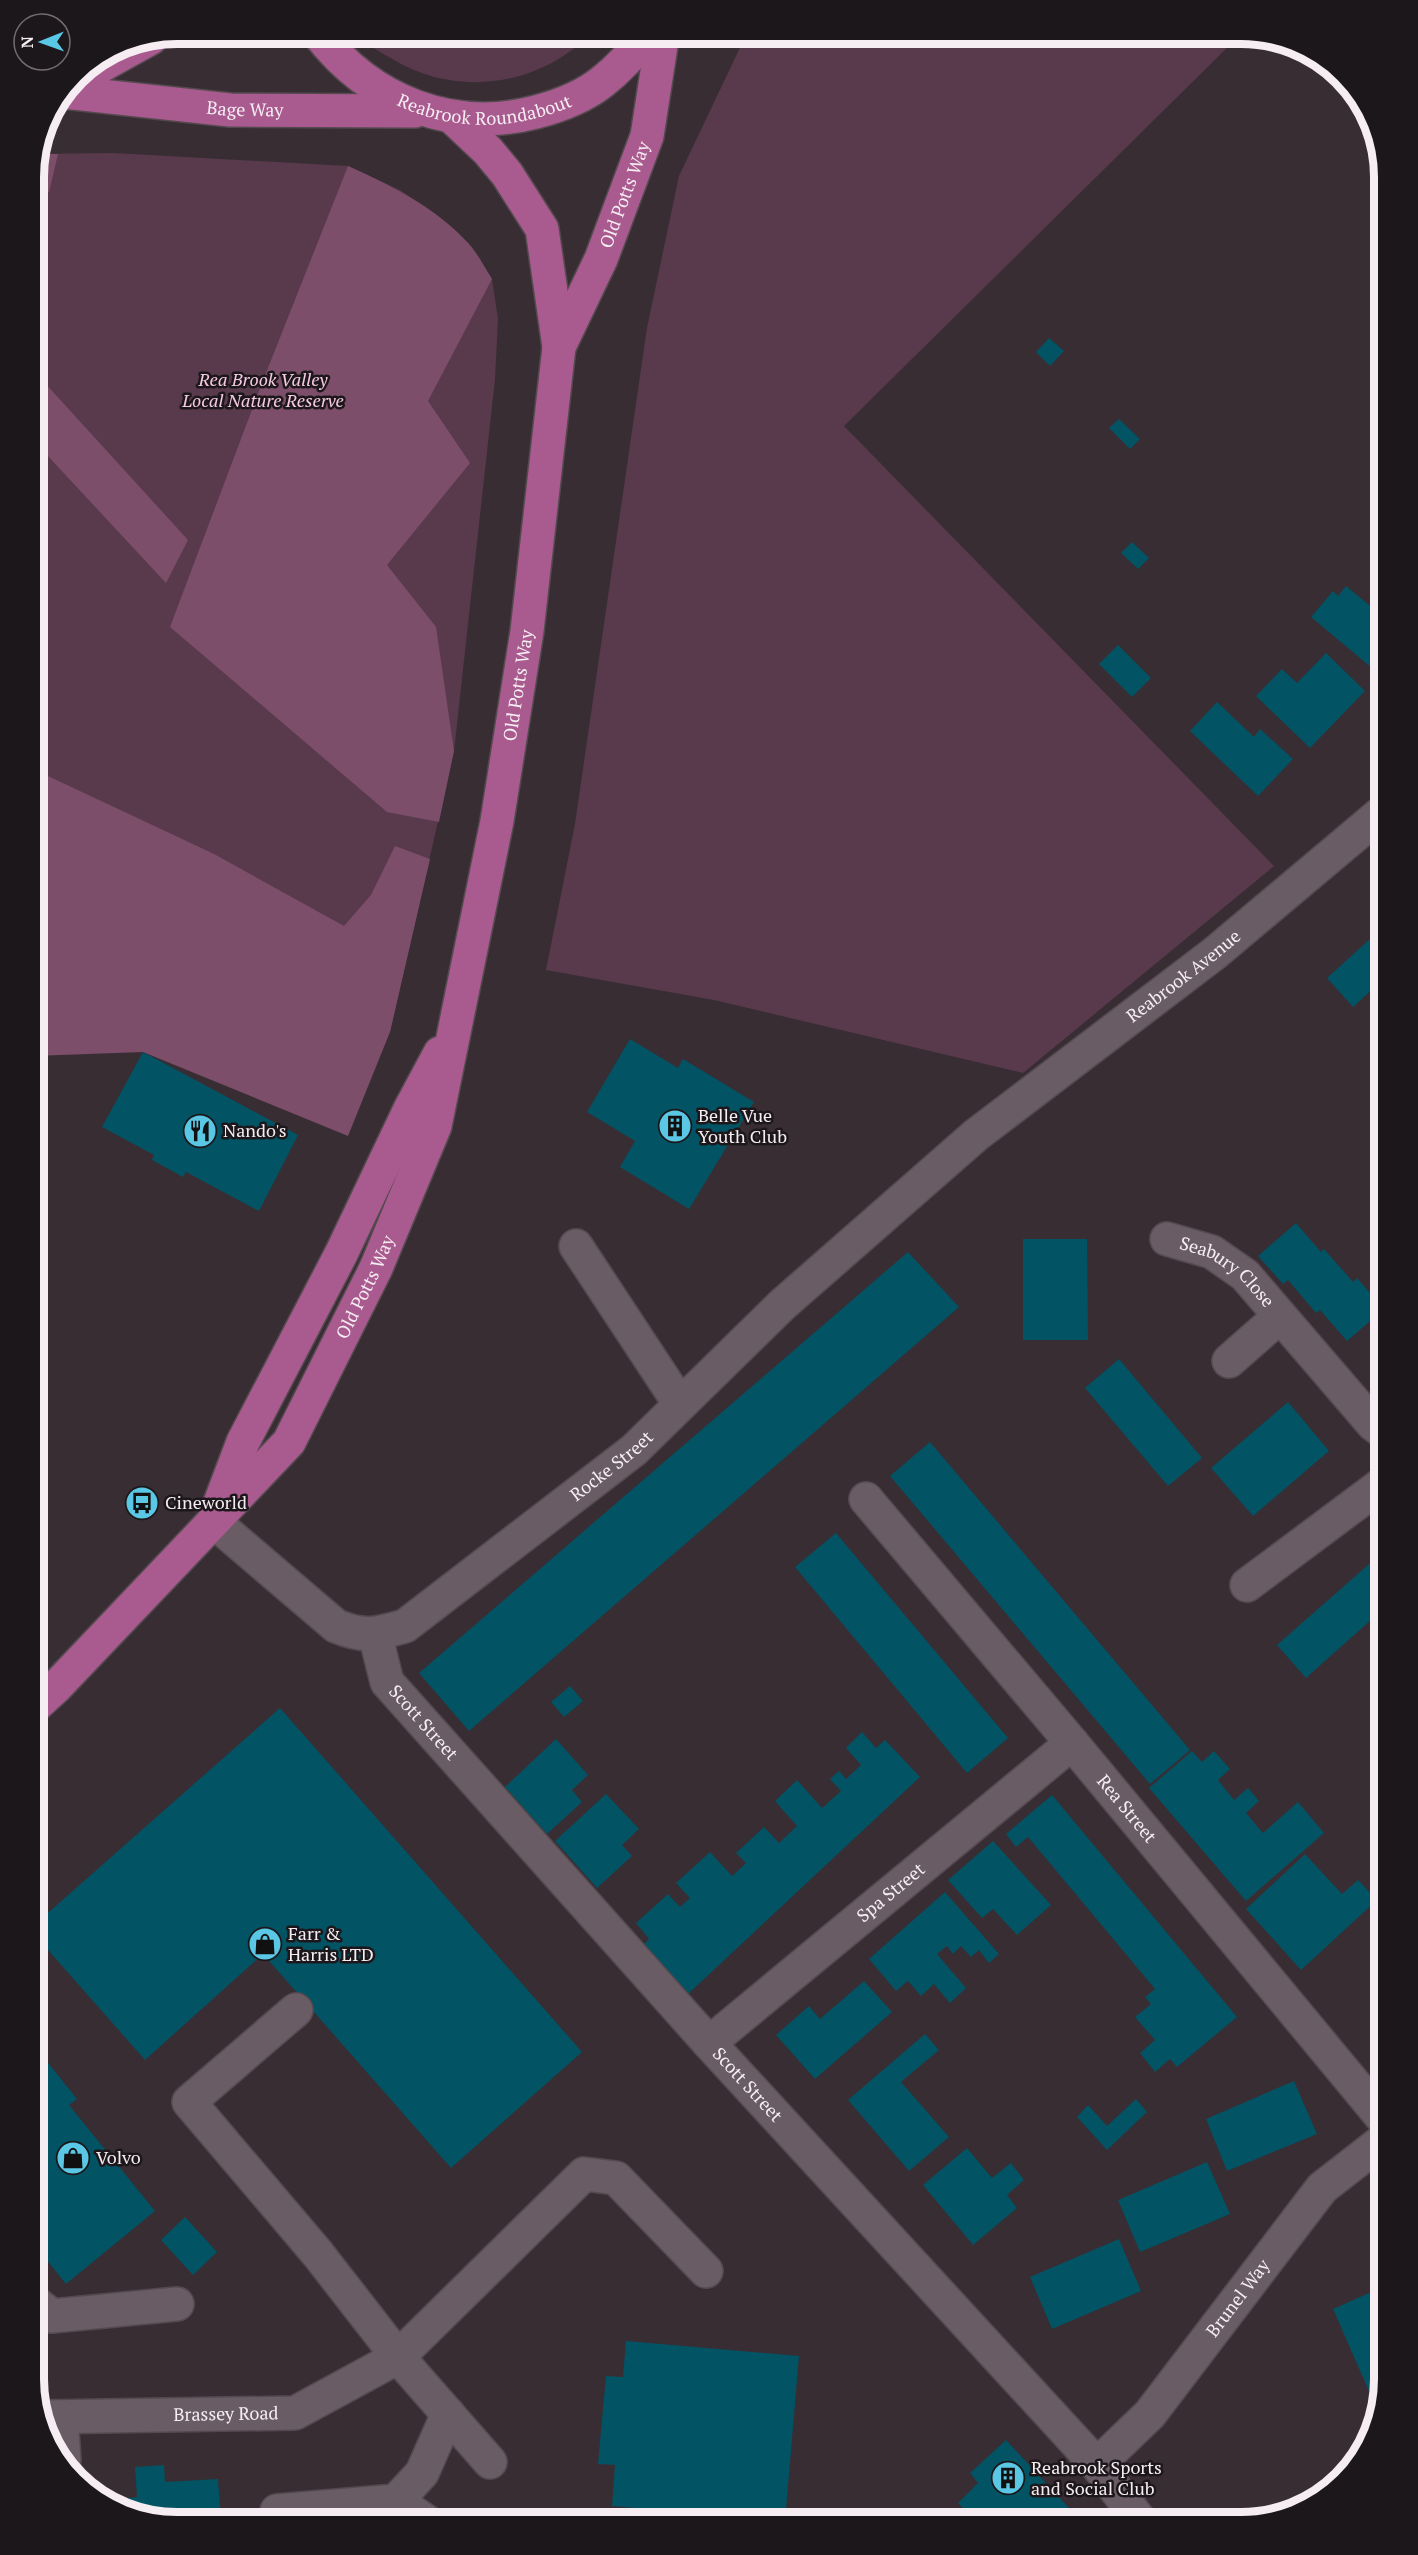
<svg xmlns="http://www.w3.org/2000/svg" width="1418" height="2555" font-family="'PT Serif',serif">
	<rect width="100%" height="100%" fill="#392d34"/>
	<!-- green -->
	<path fill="#593a4d" d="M358 33H591C540 86 458 98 394 60 380 52 368 46 358 33Z
		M747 33H1242L844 426 1274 866 1023 1073 714 1000 546 970 575 824 647 328 679 176Z
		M113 153 348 166 400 190 429 210 469 244 492 279 498 319 495 379 454 751 390 1032 33 1019V168L36 154Z"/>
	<!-- forest -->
	<path fill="#7c4e6a" d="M36 154H58L49 192 33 194V168Z
		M348 166C392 186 437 208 469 244 478 254 485 268 492 279L428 401 470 463 387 565 436 627 454 751 439 822 387 812 170 627 264 378Z
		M33 370 188 540 166 583 33 440Z
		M33 769 214 854 344 926 371 895 395 846 430 859 390 1032 348 1136 143 1052 33 1056Z"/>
	<!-- building -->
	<path fill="#025364" d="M1049 338 1064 351 1050 366 1036 352Z
		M1119 419 1140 439 1130 449 1109 428Z
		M1132 542 1149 558 1138 569 1121 553Z
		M1346 586 1385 618V679L1311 617 1333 591 1338 596Z
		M1118 645 1151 678 1132 697 1099 664Z
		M1326 653 1365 691 1310 748 1256 696 1282 669 1297 683Z
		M1217 702 1254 737 1260 729 1293 759 1258 796 1190 731Z
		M1371 938 1385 954V994L1377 985 1353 1007 1327 978Z
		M630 1039 678 1068 683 1059 754 1102 689 1209 620 1167 635 1141 587 1112Z
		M143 1052 298 1135 259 1211 186 1172 183 1177 152 1160 154 1155 102 1127Z
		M1296 1223 1321 1252 1324 1249 1353 1282 1357 1278 1384 1309 1347 1341 1320 1310 1316 1313 1288 1280 1283 1284 1258 1256Z
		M1023 1239H1087L1088 1340H1023Z
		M908 1252 959 1307 469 1731 419 1673Z
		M1119 1359 1202 1458 1168 1486 1085 1388Z
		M1288 1402 1329 1451 1253 1516 1211 1468Z
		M930 1442 1190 1750 1150 1784 890 1476Z
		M836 1533 1008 1738 967 1773 795 1567Z
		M1385 1550V1634L1372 1619 1306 1678 1277 1645Z
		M570 1686 583 1701 564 1717 551 1702Z
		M280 1708 582 2052 451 2168 263 1954 145 2060 33 1933V1926Z
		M862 1732 876 1748 885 1740 920 1777 688 1994 642 1946 649 1939 636 1923 668 1894 680 1907 690 1898 676 1883 710 1852 732 1876 746 1863 736 1853 764 1827 779 1843 797 1826 775 1801 797 1780 822 1808 841 1791 830 1779 839 1771 846 1779 861 1765 846 1748Z
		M556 1739 588 1775 572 1790 582 1802 547 1834 505 1787Z
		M1192 1751 1202 1762 1214 1751 1230 1769 1218 1780 1234 1800 1248 1788 1259 1801 1246 1813 1263 1833 1298 1802 1324 1833 1246 1901 1149 1788Z
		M606 1794 639 1829 622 1845 632 1856 597 1888 555 1841Z
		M1052 1795 1237 2017 1177 2067 1170 2059 1155 2072 1140 2053 1155 2040 1135 2017 1151 2004 1145 1997 1155 1989 1028 1837 1016 1847 1006 1834Z
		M993 1841 1051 1905 1017 1935 993 1909 982 1918 948 1880Z
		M1305 1854 1342 1894 1358 1880 1377 1900 1301 1970 1246 1909Z
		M945 1892 999 1954 989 1963 979 1950 971 1957 961 1946 953 1954 947 1946 937 1954 966 1988 950 2003 934 1984 921 1996 908 1981 896 1991 869 1959Z
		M864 1981 892 2012 815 2079 776 2035 809 2006 820 2019Z
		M925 2034 939 2050 901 2082 949 2137 909 2171 848 2100Z
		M33 2044 77 2099 69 2105 155 2211 66 2284 33 2243Z
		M1294 2081 1317 2134 1227 2171 1206 2119Z
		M1136 2099 1147 2112 1107 2150 1077 2117 1088 2105 1107 2126Z
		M967 2148 992 2178 1011 2163 1024 2180 1007 2195 1017 2208 973 2245 923 2185Z
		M1207 2162 1230 2214 1140 2252 1118 2200Z
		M185 2217 217 2252 193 2275 161 2240Z
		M1119 2239 1141 2291 1052 2329 1030 2277Z
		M1385 2286V2379L1376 2407 1333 2309Z
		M626 2341 799 2356 785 2521 612 2506 615 2465 598 2464 606 2376 623 2377Z
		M1006 2440 1082 2522H976L958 2503 978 2483 970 2473Z
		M164 2465 165 2482 218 2479 221 2522H168L129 2509 128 2498 137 2497 135 2467Z"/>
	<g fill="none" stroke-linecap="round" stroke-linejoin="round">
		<!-- minor casing -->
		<g stroke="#53494f" stroke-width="36">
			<g id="minor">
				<path id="s1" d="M1167 1239 1212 1252 1245 1275 1373 1424 1385 1433"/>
				<path d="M576 1246 680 1404"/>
				<path d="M1229 1361 1279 1317"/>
				<path id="s2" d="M866 1499 1072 1743 1385 2121"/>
				<path id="s3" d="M213 1521 336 1626C365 1638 376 1634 405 1626L634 1450 782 1305 976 1135 1215 953 1385 810"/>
				<path d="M1247 1585 1385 1482"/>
				<path id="s4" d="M375 1634 387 1682 709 2043 1097 2465 1141 2522"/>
				<path d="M296 2010 189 2102 318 2254 398 2357 490 2462"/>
				<path id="s5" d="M709 2043 1072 1743"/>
				<path d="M33 2301 52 2316 177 2304"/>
				<path id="s6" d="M42 2417 295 2413 398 2357 584 2174 616 2178 706 2271"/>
				<path d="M61 2417 64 2460"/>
				<path id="s7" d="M1097 2465 1150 2414 1322 2188 1385 2139"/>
				<path d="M396 2501 427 2522"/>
				<path d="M277 2511 396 2501 422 2473 448 2414"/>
			</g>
		</g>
		<!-- major casing -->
		<g stroke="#53494f" stroke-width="36">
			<g id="major">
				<path id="s8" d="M318 33C370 101 452 134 536 112 559 106 583 97 602 82 620 68 635 51 649 33"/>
				<path d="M70 83 151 38"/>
				<path id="s9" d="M64 92 230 110 415 111"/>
				<path id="s10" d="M559 347 601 259 647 136 663 33"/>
				<path d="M218 1508 243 1442 341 1254 410 1109 440 1053"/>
				<path id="s11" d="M33 1708 57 1686 289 1442 376 1268 435 1126 497 821 527 631 559 347 542 229 507 174 488 151 452 117"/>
			</g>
		</g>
		<!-- minor -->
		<use href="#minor" stroke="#695c64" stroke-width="33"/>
		<!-- major -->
		<use href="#major" stroke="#a95a8e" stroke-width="33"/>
	</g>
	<!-- icons -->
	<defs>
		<g id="building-disc" transform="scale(1.725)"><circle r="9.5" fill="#5ac8e5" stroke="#1c171a"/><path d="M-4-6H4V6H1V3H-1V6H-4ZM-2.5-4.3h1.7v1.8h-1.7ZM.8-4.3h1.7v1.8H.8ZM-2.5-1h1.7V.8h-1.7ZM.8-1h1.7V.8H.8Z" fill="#111"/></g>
		<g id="restaurant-disc" transform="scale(1.725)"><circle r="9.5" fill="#5ac8e5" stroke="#1c171a"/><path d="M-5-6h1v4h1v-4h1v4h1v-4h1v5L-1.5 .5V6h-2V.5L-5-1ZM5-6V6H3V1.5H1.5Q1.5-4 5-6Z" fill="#111"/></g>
		<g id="bus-disc" transform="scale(1.725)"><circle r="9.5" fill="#5ac8e5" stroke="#1c171a"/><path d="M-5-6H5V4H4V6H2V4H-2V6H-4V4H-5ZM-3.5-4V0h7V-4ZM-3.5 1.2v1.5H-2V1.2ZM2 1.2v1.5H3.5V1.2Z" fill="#111"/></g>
		<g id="shop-disc" transform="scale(1.725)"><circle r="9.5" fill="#5ac8e5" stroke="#1c171a"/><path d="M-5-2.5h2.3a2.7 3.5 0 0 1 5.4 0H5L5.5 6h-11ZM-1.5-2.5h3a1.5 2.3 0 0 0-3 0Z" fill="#111"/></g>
	</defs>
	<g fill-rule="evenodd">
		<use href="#building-disc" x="675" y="1126"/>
		<use href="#restaurant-disc" x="200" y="1131"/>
		<use href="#bus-disc" x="142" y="1503"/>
		<use href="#shop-disc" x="265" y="1944"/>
		<use href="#shop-disc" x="73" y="2158"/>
		<use href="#building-disc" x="1008" y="2478"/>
	</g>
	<g text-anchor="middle" stroke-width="5" stroke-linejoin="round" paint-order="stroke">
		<!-- street labels -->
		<g font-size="18" fill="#f5edf2" stroke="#1c171a">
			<text dy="6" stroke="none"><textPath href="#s8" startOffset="194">Reabrook Roundabout</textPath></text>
			<text dy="6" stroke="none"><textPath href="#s9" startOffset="182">Bage Way</textPath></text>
			<text dy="6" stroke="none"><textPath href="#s10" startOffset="166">Old Potts Way</textPath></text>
			<text dy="6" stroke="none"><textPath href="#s11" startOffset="1166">Old Potts Way</textPath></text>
			<text dy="6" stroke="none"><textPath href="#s3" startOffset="1248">Reabrook Avenue</textPath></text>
			<text dy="6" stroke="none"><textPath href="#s1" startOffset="70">Seabury Close</textPath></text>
			<text dy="6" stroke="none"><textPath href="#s11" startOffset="542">Old Potts Way</textPath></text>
			<text dy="6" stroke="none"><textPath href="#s3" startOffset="494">Rocke Street</textPath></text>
			<text dy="6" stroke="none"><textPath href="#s4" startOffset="104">Scott Street</textPath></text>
			<text dy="6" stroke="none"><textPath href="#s2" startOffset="405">Rea Street</textPath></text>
			<text dy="6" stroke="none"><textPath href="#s5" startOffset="236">Spa Street</textPath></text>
			<text dy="6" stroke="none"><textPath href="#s4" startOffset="590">Scott Street</textPath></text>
			<text dy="6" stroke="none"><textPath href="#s7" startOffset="219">Brunel Way</textPath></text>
			<text dy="6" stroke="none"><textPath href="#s6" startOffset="184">Brassey Road</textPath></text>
		</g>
		<!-- park labels -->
		<g font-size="18" font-style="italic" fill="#f7c9e3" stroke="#1c171a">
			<text x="263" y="386">Rea Brook Valley<tspan x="263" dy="21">Local Nature Reserve</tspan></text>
		</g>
		<!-- poi labels -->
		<g font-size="18" fill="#f5edf2" stroke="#1c171a" text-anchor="start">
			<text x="698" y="1122">Belle Vue<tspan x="698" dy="21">Youth Club</tspan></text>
			<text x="223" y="1137">Nando's</text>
			<text x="165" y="1509">Cineworld</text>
			<text x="288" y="1940">Farr &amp;<tspan x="288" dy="21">Harris LTD</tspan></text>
			<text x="96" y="2164">Volvo</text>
			<text x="1031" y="2474">Reabrook Sports<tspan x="1031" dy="21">and Social Club</tspan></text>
		</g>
	</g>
	<!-- crop -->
	<path d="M0 0H1418V2555H0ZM177 44H1241A133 133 0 0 1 1374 177V2379A133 133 0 0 1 1241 2512H177A133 133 0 0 1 44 2379V177A133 133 0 0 1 177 44Z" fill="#1c171a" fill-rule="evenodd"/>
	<path fill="none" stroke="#f5edf2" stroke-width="8" d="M177 44H1241A133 133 0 0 1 1374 177V2379A133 133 0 0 1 1241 2512H177A133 133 0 0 1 44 2379V177A133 133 0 0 1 177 44Z"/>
	<!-- north arrow -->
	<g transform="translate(42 42) rotate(269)"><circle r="28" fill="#1c171a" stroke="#736d70" stroke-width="1.5"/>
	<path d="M0-4.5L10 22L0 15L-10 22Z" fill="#5ac8e5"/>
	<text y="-9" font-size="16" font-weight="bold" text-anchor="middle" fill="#f5edf2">N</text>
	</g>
</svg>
